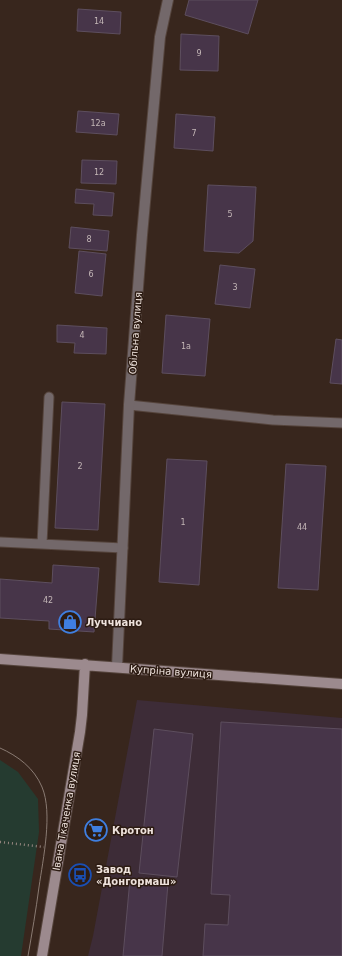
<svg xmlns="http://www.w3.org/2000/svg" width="342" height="956" font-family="'DejaVu Sans',sans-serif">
	<rect width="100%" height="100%" fill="#38261d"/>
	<!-- industrial -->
	<path fill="#3d2c37" d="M137 700 342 718V956H88L93 936Z"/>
	<!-- green -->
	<path fill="#253b30" d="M0 760 18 772 38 799 39 832 21 956H0Z"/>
	<!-- building -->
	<path fill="#473549" stroke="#5d4e5e" d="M189 0H258L248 34 185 15Z
		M78 9 121 12 120 34 77 31Z
		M181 34 219 36 218 71 180 70Z
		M78 111 119 114 117 135 76 132Z
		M176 114 215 117 213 151 174 148Z
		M82 160 117 161 116 184 81 183Z
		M208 185 256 187 253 241 239 253 204 251Z
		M76 189 114 193 112 216 93 215 94 204 75 203Z
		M71 227 109 231 107 251 69 248Z
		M79 251 106 254 102 296 75 293Z
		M220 265 255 269 250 308 215 304Z
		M166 315 210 319 205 376 162 373Z
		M57 325 107 328 106 354 74 353 75 343 57 342Z
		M336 339 342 340V384L330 383Z
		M62 402 105 404 98 530 55 528Z
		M167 459 207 461 199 585 159 582Z
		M286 464 326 466 318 590 278 588Z
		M53 565 99 568 94 632 49 629V621L0 618V579L52 583Z
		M221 722 342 729V956H203L205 924 228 925 230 895 211 894Z
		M154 729 193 734 177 877 139 873Z
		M130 879 168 883 162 956H123Z"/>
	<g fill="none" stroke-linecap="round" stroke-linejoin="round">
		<!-- lane casing -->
		<g stroke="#55443c" stroke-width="11">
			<path id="lane" d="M129 405 273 420 342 423
				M0 542 123 548
				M42 544 49 397"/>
		</g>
		<!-- street casing -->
		<g stroke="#55443c" stroke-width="12">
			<path id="street" d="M117 667 129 405 142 235 160 37 168 0"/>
		</g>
		<!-- secondary casing -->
		<g stroke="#55443c" stroke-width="12">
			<path id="secondary" d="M0 659 342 684
				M42 956 80 732 82 715 85 664"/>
		</g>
		<!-- path -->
		<path stroke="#968780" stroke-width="2.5" stroke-dasharray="1 3" stroke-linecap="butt" d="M0 842 44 847"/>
		<!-- lane -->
		<use href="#lane" stroke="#73686a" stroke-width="9"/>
		<!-- street -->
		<use href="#street" stroke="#73686a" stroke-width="10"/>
		<!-- secondary -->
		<use href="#secondary" stroke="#9c8a8e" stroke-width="10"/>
		<!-- tram -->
		<path stroke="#8a7b73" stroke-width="1" d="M0 748C18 756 34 768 42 787 53 813 43 859 39 887 36 910 32 933 28 956"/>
	</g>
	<!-- icons -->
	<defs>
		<g id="shop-ring" transform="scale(1.15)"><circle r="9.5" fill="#2d1c13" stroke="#3f7fe0" stroke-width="1.5"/><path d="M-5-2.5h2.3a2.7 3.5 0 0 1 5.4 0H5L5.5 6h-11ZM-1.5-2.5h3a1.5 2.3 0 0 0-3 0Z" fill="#3f7fe0"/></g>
		<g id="supermarket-ring" transform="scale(1.15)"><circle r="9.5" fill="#2d1c13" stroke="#3f7fe0" stroke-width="1.5"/><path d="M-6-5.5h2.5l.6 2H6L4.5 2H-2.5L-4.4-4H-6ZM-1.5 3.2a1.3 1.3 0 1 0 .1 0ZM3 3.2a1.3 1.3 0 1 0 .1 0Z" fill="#3f7fe0"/></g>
		<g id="bus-ring" transform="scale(1.15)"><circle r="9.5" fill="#2d1c13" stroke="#1a4fb4" stroke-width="1.5"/><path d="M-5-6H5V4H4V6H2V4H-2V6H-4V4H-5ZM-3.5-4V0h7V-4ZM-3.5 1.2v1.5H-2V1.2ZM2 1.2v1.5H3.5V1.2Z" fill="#1a4fb4"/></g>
	</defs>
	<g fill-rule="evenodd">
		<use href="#shop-ring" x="70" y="622"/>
		<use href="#supermarket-ring" x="96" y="830"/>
		<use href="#bus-ring" x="80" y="875"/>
	</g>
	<g text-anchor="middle" stroke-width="3" stroke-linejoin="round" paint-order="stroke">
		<!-- number labels -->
		<g font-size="8" fill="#c4b7b7">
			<text x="99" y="24">14</text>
			<text x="199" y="56">9</text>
			<text x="98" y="126">12а</text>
			<text x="194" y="136">7</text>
			<text x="99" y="175">12</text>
			<text x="230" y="217">5</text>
			<text x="89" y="242">8</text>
			<text x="91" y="277">6</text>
			<text x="235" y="290">3</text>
			<text x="82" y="338">4</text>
			<text x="186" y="349">1а</text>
			<text x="80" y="469">2</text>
			<text x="183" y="525">1</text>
			<text x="302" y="530">44</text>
			<text x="48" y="603">42</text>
		</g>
		<!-- street labels -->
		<g font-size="10" fill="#eee2dc" stroke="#2d1c13">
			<text transform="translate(135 333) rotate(-86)" y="4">Обільна вулиця</text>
			<text transform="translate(171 671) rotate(4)" y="4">Купріна вулиця</text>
			<text transform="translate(66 811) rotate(-80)" y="4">Івана Ткаченка вулиця</text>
		</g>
		<!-- poi labels -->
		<g font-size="10" font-weight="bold" fill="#eee2dc" stroke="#2d1c13" text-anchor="start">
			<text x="86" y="626">Луччиано</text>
			<text x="112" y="834">Кротон</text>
			<text x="96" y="873">Завод<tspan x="96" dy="12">«Донгормаш»</tspan></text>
		</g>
	</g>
</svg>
